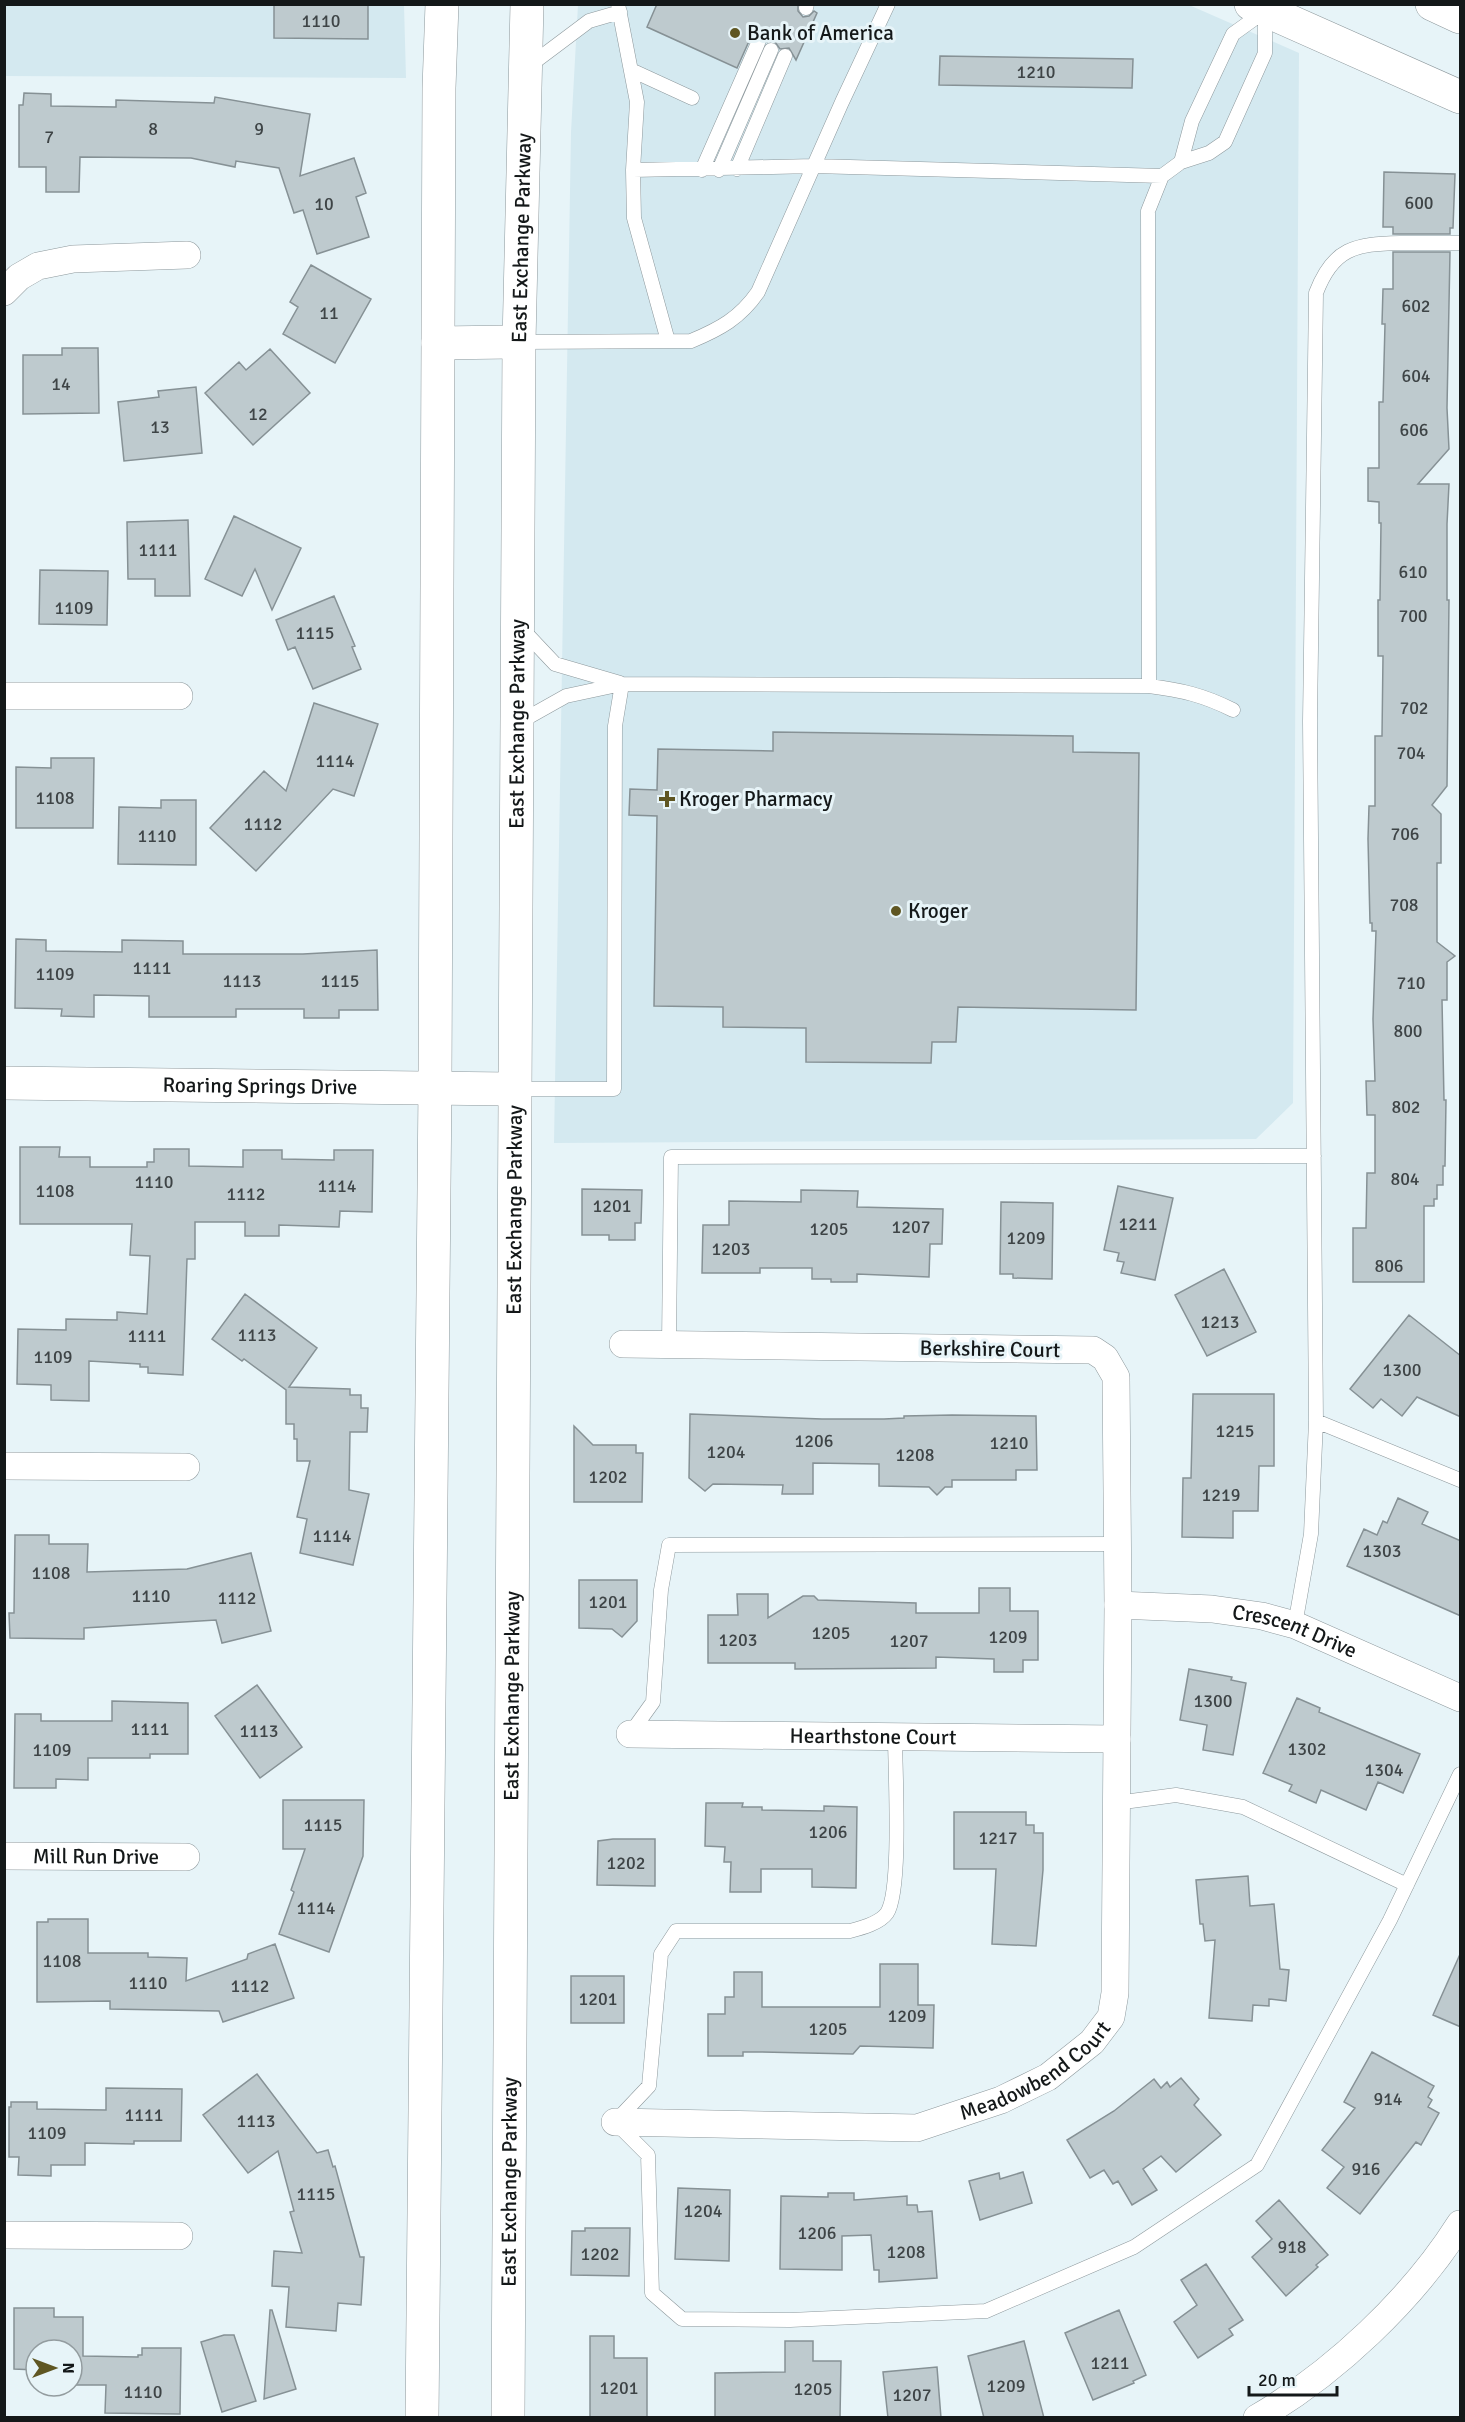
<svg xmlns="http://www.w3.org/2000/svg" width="1465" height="2422" font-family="Signika,sans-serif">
	<rect width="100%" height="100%" fill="#e7f4f8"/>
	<!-- built -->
	<path fill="#d4e9f0" d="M5 5H404L406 78 5 76Z
		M578 5H1189L1299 53 1293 1103 1256 1139 554 1143 571 132Z"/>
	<!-- building -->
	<path fill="#becace" stroke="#869195" stroke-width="1.5" d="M274 4H368V39L274 38Z
		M657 4H798V11L803 17 809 16 814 11 817 13 796 60 789 48 780 49 775 42H767L762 35 756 34 750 39 737 68 647 27Z
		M940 56 1133 59 1132 88 939 85Z
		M24 93 51 94V106L116 107V100L214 103 215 97 310 114 300 176 354 158 366 193 356 197 369 237 317 254 303 210 294 213 279 168 236 161 235 167 191 158 80 157 79 192H46V167H19V105H23Z
		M1384 172 1455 174 1453 228H1450V234H1393V227H1383Z
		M1393 252H1450L1447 408 1449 449 1418 484H1449L1447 524V600H1449L1447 786 1432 805 1441 814V863H1437V942L1455 956 1447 962V1000H1442L1444 1100H1446L1445 1166H1443V1185H1437V1199H1434V1206H1424V1282H1353V1228H1366L1367 1173H1375V1115H1367L1366 1081H1375L1373 1019 1376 931H1372V923H1370L1368 839 1369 806H1375V736H1382L1383 656H1378V600H1380L1381 523H1379V502L1368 501V468H1379V402H1383L1385 324H1382L1383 289H1393Z
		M311 265 371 299 335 363 283 334 298 307 290 302Z
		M62 348H98L99 413 23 414V355H62Z
		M270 349 310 393 253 445 205 393 239 362 246 370Z
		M196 387 202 453 124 461 118 402 159 397 158 391Z
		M234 516 301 548 272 610 255 569 242 596 205 579Z
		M188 520 190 596H155V579H128L127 522Z
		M40 570 108 571 107 625 39 624Z
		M334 596 355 646 352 647 361 669 313 689 295 647 288 650 276 620Z
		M314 703 378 724 354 796 333 789 256 871 210 828 264 771 286 791Z
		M773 732 1073 736V752L1139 753 1136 1010 958 1007 956 1042H932L931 1063 806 1062V1028L723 1027V1007L654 1006 657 816 629 815 630 789 657 790 658 749 773 751Z
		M51 758H94L93 828H16V767L51 768Z
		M161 800H196V865L118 864 119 807 161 808Z
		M16 939 46 940V951L122 952V940L183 941V954H303L377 950 378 1010H339V1018H304V1009H236V1017H149V996L94 995V1017L61 1016 62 1009 15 1008Z
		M20 1147H60L59 1157H90V1167H147V1162H154V1149H189V1166L243 1167V1150H282V1159L334 1160V1150H373L372 1212 340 1211 339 1227 279 1225V1236H245V1222H195V1259H187L183 1375 148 1373V1367H140V1364L89 1361V1401L51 1400V1385L17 1384 18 1329 66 1330V1319L117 1320V1312L147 1314 150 1256 130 1255 132 1224H20Z
		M1118 1186 1173 1198 1155 1280 1121 1273 1124 1262 1117 1261 1119 1253 1104 1250Z
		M582 1189 642 1190 641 1223H635V1240H609V1235H582Z
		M801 1190 858 1191 857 1207 943 1209 942 1244H930L929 1277 857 1274V1282H831V1279H812V1268H760V1273H702L703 1225H729V1201L801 1202Z
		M1001 1202 1053 1203 1052 1279 1013 1278V1274H1000Z
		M1224 1269 1256 1332 1207 1356 1175 1295Z
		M245 1294 317 1348 289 1387 350 1389V1395H361V1408H368L367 1432H350L349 1490 369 1494 353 1565 300 1553 307 1519 297 1517 310 1461H297V1439H294V1424H286V1390L244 1359 242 1361 212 1339Z
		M1409 1315 1461 1356V1417L1417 1397 1402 1416 1381 1399 1373 1408 1350 1389Z
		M1193 1394H1274V1466H1259L1258 1511H1233V1538L1182 1537 1183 1478H1191Z
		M690 1414 822 1419H884L904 1418V1416L952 1415 1036 1416 1037 1470H1016V1480H952V1487H945L937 1495 929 1487 879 1486V1464L813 1463V1494H782L783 1485 713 1484 705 1491 689 1478Z
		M574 1426 593 1445H636V1453H643L642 1502H574Z
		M1398 1498 1428 1512 1422 1524 1461 1541V1616L1347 1566 1364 1529 1377 1535 1383 1521 1387 1523Z
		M15 1535H49V1544H88L87 1572 187 1569 251 1553 271 1631 222 1643 216 1620 84 1628V1639L10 1638 9 1613H14Z
		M579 1580H637V1621L622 1637 612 1629 579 1628Z
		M979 1588H1010V1611H1038V1660H1023V1672H994V1659L936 1657V1668L795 1669V1663H708V1615H738L737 1594H768V1618L803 1596H814L818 1600 916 1603V1613H979Z
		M1189 1669 1232 1677 1231 1680 1246 1683 1233 1755 1203 1750 1207 1725 1180 1720Z
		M257 1685 302 1747 260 1778 215 1716Z
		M1297 1698 1320 1708 1319 1712 1420 1754 1403 1793 1378 1782 1366 1810 1321 1790 1316 1803 1289 1791 1292 1785 1263 1773Z
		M112 1701 188 1703V1754H150V1758H88V1780L56 1779V1788H14L15 1714H41V1721H112Z
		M283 1800H364L363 1856 329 1952 279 1934 294 1892 291 1890 305 1849H283Z
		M706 1803H743L742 1807H762V1810L824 1811V1806L857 1807 856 1888 812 1887V1869H761V1892H730L731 1862H724L725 1847 705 1846Z
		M954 1812H1026V1825H1034V1833H1043V1870L1036 1946 992 1944 996 1869H954Z
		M613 1839H655V1886L597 1885 598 1841Z
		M1248 1876 1250 1906 1274 1904 1280 1969 1289 1970 1286 2001 1269 1999V2006L1253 2005 1252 2021 1209 2018 1215 1940 1205 1941 1203 1924H1200L1196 1880Z
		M48 1919H88V1953H148V1957L187 1958 186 1981 247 1959 248 1954 275 1944 294 1998 223 2022 219 2011 110 2009V2001L37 2002V1922H48Z
		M1461 1952V2027L1433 2015Z
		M880 1964H918V2005H934L933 2048 860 2046 853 2054 762 2052H743V2056H708V2014H725V1997H734V1972H762V2007H880Z
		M571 1976H624V2023H571Z
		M1372 2052 1434 2086 1428 2097 1432 2100 1428 2107 1439 2113 1421 2145 1416 2142 1360 2214 1327 2188 1344 2167 1322 2150 1355 2108 1344 2102Z
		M257 2074 317 2153 328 2150 333 2167 335 2166 360 2257H364L361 2305 338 2303 336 2331 286 2327 289 2287 272 2286 274 2251 302 2253 290 2212 294 2211 278 2151 248 2173 203 2115Z
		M1181 2078 1199 2099 1194 2105 1221 2135 1176 2172 1161 2156 1143 2169 1157 2190 1132 2205 1118 2181 1113 2184 1104 2170 1090 2178 1067 2140 1114 2111 1154 2079 1161 2088 1167 2082 1170 2087Z
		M106 2088 182 2089 181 2141H134V2144L85 2143V2165H51V2176L18 2175 19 2157H9V2107H11V2102H37V2109L106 2110Z
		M1023 2172 1032 2203 980 2220 969 2181 999 2173 1000 2179Z
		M678 2188 730 2190 729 2261 675 2259Z
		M828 2193H854V2200L907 2196V2205H917L918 2212 932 2211 937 2278 879 2282V2270H874L871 2235 842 2236V2270L780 2269 781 2196 828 2197Z
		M1279 2200 1328 2255 1316 2265 1318 2267 1286 2296 1252 2257 1272 2239 1256 2221Z
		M585 2228H630L629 2276 571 2275 572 2231H585Z
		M1206 2264 1243 2320 1229 2329 1233 2335 1198 2358 1174 2322 1197 2305 1181 2280Z
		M14 2308H54V2317H83V2356L138 2357V2355H142V2348H181L180 2414 105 2413 106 2385H72V2350H36V2370L14 2369Z
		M270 2310H272L296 2389 264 2399Z
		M1119 2310 1146 2375 1133 2381 1134 2383 1093 2400 1065 2333Z
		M224 2335H234L256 2401 222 2412 201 2342Z
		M590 2336H614V2358H647V2418H590Z
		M785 2341H813V2361H841L840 2418H715V2373L785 2372Z
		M1024 2341 1044 2418H984L968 2356Z
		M937 2367 941 2418H888L883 2372Z"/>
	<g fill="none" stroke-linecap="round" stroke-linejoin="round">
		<!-- service casing -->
		<g stroke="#8d989c" stroke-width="15">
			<path id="service" d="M618 4 637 102 633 170 634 218 668 341
				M806 8 807 4
				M529 66 589 21 620 12
				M631 70 692 98
				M1181 162 1192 121 1233 34 1265 11
				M737 169 785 56
				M633 170 814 166 1162 176
				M702 170 758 43
				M719 170 771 50
				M519 342 691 341C720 329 740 318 758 292L842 102 888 4
				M522 629 555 664 620 683
				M1149 686 1148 211 1162 176 1181 162 1209 153 1225 142 1265 53V12
				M518 723 566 696 622 684 1149 686C1181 690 1203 695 1233 710
				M515 1089H614L615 726 622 684
				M669 1344 671 1157 1314 1156
				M1316 1421 1460 1480
				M1295 1625 1311 1534 1316 1421 1310 721 1316 293C1333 248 1355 244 1400 243 1420 243 1440 243 1460 243
				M630 1734 653 1702 661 1590 669 1545 1117 1544
				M895 1736C895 1769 902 1890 887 1913 880 1923 862 1928 850 1931H676L661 1954 649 2086 615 2122 648 2155 652 2293 682 2319 790 2320 986 2311 1134 2247 1257 2165 1390 1920 1460 1774
				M1116 1803 1176 1795 1243 1807 1407 1885"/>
		</g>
		<!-- minor casing -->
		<g stroke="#8d989c" stroke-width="28">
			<g id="minor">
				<path d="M4 292 19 277 38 266 73 259 187 255"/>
				<path d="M4 696H179"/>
				<path d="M4 1466 186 1467"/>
				<path id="s1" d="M1118 1605 1212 1609 1262 1616 1295 1625 1460 1698"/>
				<path id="s2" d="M630 1734 1117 1739"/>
				<path id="s3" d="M4 1856 186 1857"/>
				<path id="s4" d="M615 2122 917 2128 1001 2100 1048 2077 1092 2042 1111 2017 1115 1993 1118 1605 1116 1377 1105 1358 1093 1350 623 1344"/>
				<path d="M4 2235 179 2236"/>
				<path d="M1257 2418C1334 2373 1412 2300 1460 2224"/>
			</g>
		</g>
		<!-- tertiary casing -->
		<g stroke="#8d989c" stroke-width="34">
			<g id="tertiary">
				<path id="s5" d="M4 1083 515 1089"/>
			</g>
		</g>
		<!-- secondary casing -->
		<g stroke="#8d989c" stroke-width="34">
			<g id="secondary">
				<path d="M1251 4 1460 97"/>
				<path d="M1432 4 1460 17"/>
				<path d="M438 343 519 342"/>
				<path d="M422 2418 435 1087 439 88 442 4"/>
				<path id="s6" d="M508 2418 519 342 527 4"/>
			</g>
		</g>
		<!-- service -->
		<use href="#service" stroke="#fff" stroke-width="14"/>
		<!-- minor -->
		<use href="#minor" stroke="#fff" stroke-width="27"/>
		<!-- tertiary -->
		<use href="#tertiary" stroke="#fff" stroke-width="33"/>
		<!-- secondary -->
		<use href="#secondary" stroke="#fff" stroke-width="33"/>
	</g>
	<!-- markers -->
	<g fill="#5f5622" stroke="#e7f4f8" stroke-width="2">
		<circle cx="735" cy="33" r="6"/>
		<path d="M664 790h6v6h6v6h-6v6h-6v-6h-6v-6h6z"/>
		<circle cx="896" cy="911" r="6"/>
	</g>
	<g text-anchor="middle" stroke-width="6" stroke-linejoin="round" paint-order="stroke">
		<!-- number labels -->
		<g font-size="18" fill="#3e4446">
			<text x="321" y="27">1110</text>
			<text x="1036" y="78">1210</text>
			<text x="153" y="135">8</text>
			<text x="259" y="135">9</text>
			<text x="49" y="143">7</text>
			<text x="1419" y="209">600</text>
			<text x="324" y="210">10</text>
			<text x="1416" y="312">602</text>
			<text x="329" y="319">11</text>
			<text x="1416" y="382">604</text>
			<text x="61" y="390">14</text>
			<text x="258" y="420">12</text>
			<text x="160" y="433">13</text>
			<text x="1414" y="436">606</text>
			<text x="158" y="556">1111</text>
			<text x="1413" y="578">610</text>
			<text x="74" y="614">1109</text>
			<text x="1413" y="622">700</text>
			<text x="315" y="639">1115</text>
			<text x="1414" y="714">702</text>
			<text x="1411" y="759">704</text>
			<text x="335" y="767">1114</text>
			<text x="55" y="804">1108</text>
			<text x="263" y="830">1112</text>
			<text x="1405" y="840">706</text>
			<text x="157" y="842">1110</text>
			<text x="1404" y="911">708</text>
			<text x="152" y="974">1111</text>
			<text x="55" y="980">1109</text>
			<text x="242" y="987">1113</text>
			<text x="340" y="987">1115</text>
			<text x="1411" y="989">710</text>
			<text x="1408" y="1037">800</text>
			<text x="1406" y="1113">802</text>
			<text x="1405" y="1185">804</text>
			<text x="154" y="1188">1110</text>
			<text x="337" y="1192">1114</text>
			<text x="55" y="1197">1108</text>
			<text x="246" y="1200">1112</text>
			<text x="612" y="1212">1201</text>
			<text x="1138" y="1230">1211</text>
			<text x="911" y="1233">1207</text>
			<text x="829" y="1235">1205</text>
			<text x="1026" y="1244">1209</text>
			<text x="731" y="1255">1203</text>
			<text x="1389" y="1272">806</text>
			<text x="1220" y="1328">1213</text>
			<text x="257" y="1341">1113</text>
			<text x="147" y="1342">1111</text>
			<text x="53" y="1363">1109</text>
			<text x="1402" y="1376">1300</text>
			<text x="1235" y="1437">1215</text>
			<text x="814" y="1447">1206</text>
			<text x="1009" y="1449">1210</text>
			<text x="726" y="1458">1204</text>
			<text x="915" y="1461">1208</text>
			<text x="608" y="1483">1202</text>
			<text x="1221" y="1501">1219</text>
			<text x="332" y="1542">1114</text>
			<text x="1382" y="1557">1303</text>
			<text x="51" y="1579">1108</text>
			<text x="151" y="1602">1110</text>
			<text x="237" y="1604">1112</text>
			<text x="608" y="1608">1201</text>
			<text x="831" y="1639">1205</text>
			<text x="1008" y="1643">1209</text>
			<text x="738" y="1646">1203</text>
			<text x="909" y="1647">1207</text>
			<text x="1213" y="1707">1300</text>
			<text x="150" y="1735">1111</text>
			<text x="259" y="1737">1113</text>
			<text x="1307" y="1755">1302</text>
			<text x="52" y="1756">1109</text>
			<text x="1384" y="1776">1304</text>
			<text x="323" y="1831">1115</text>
			<text x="828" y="1838">1206</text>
			<text x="998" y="1844">1217</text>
			<text x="626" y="1869">1202</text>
			<text x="316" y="1914">1114</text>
			<text x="62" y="1967">1108</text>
			<text x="148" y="1989">1110</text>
			<text x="250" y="1992">1112</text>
			<text x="598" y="2005">1201</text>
			<text x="907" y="2022">1209</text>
			<text x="828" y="2035">1205</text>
			<text x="1388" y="2105">914</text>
			<text x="144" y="2121">1111</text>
			<text x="256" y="2127">1113</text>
			<text x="47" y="2139">1109</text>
			<text x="1366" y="2175">916</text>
			<text x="316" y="2200">1115</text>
			<text x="703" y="2217">1204</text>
			<text x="817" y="2239">1206</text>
			<text x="1292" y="2253">918</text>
			<text x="906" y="2258">1208</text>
			<text x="600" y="2260">1202</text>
			<text x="1110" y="2369">1211</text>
			<text x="1006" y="2392">1209</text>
			<text x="619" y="2394">1201</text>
			<text x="813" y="2395">1205</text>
			<text x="143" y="2398">1110</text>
			<text x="912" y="2401">1207</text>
		</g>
		<!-- poi labels -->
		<g font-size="21" fill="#141819" stroke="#e7f4f8" text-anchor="start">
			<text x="747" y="40">Bank of America</text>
			<text x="679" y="806">Kroger Pharmacy</text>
			<text x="908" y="918">Kroger</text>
		</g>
		<!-- street labels -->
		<g font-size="21" fill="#141819" stroke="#e7f4f8">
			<text dy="7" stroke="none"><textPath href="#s6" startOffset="2180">East Exchange Parkway</textPath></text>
			<text dy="7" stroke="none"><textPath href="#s6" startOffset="1694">East Exchange Parkway</textPath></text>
			<text dy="7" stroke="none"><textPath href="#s5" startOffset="256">Roaring Springs Drive</textPath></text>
			<text dy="7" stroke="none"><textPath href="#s6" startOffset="1208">East Exchange Parkway</textPath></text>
			<text transform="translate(990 1349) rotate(1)" y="7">Berkshire Court</text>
			<text dy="7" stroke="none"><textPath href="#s1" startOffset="180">Crescent Drive</textPath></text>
			<text dy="7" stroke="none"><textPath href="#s6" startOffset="722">East Exchange Parkway</textPath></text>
			<text dy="7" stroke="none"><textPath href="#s2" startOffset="243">Hearthstone Court</textPath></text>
			<text dy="7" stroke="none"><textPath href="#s3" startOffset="92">Mill Run Drive</textPath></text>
			<text dy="7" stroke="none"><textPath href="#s4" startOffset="435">Meadowbend Court</textPath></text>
			<text dy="7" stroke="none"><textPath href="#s6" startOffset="236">East Exchange Parkway</textPath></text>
		</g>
	</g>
	<!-- border -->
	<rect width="1465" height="2422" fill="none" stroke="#141819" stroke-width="12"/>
	<!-- north arrow -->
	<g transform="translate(54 2368) rotate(90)"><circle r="28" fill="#e7f4f8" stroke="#939c9f" stroke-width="1.5"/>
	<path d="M0-4.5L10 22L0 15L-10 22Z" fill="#5f5622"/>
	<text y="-9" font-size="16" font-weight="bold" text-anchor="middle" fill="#141819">N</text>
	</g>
	<!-- scale -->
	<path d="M1249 2386v9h88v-9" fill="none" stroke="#141819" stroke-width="3"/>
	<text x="1258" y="2386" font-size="18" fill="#141819" stroke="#e7f4f8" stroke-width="4.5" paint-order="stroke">20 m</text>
</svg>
